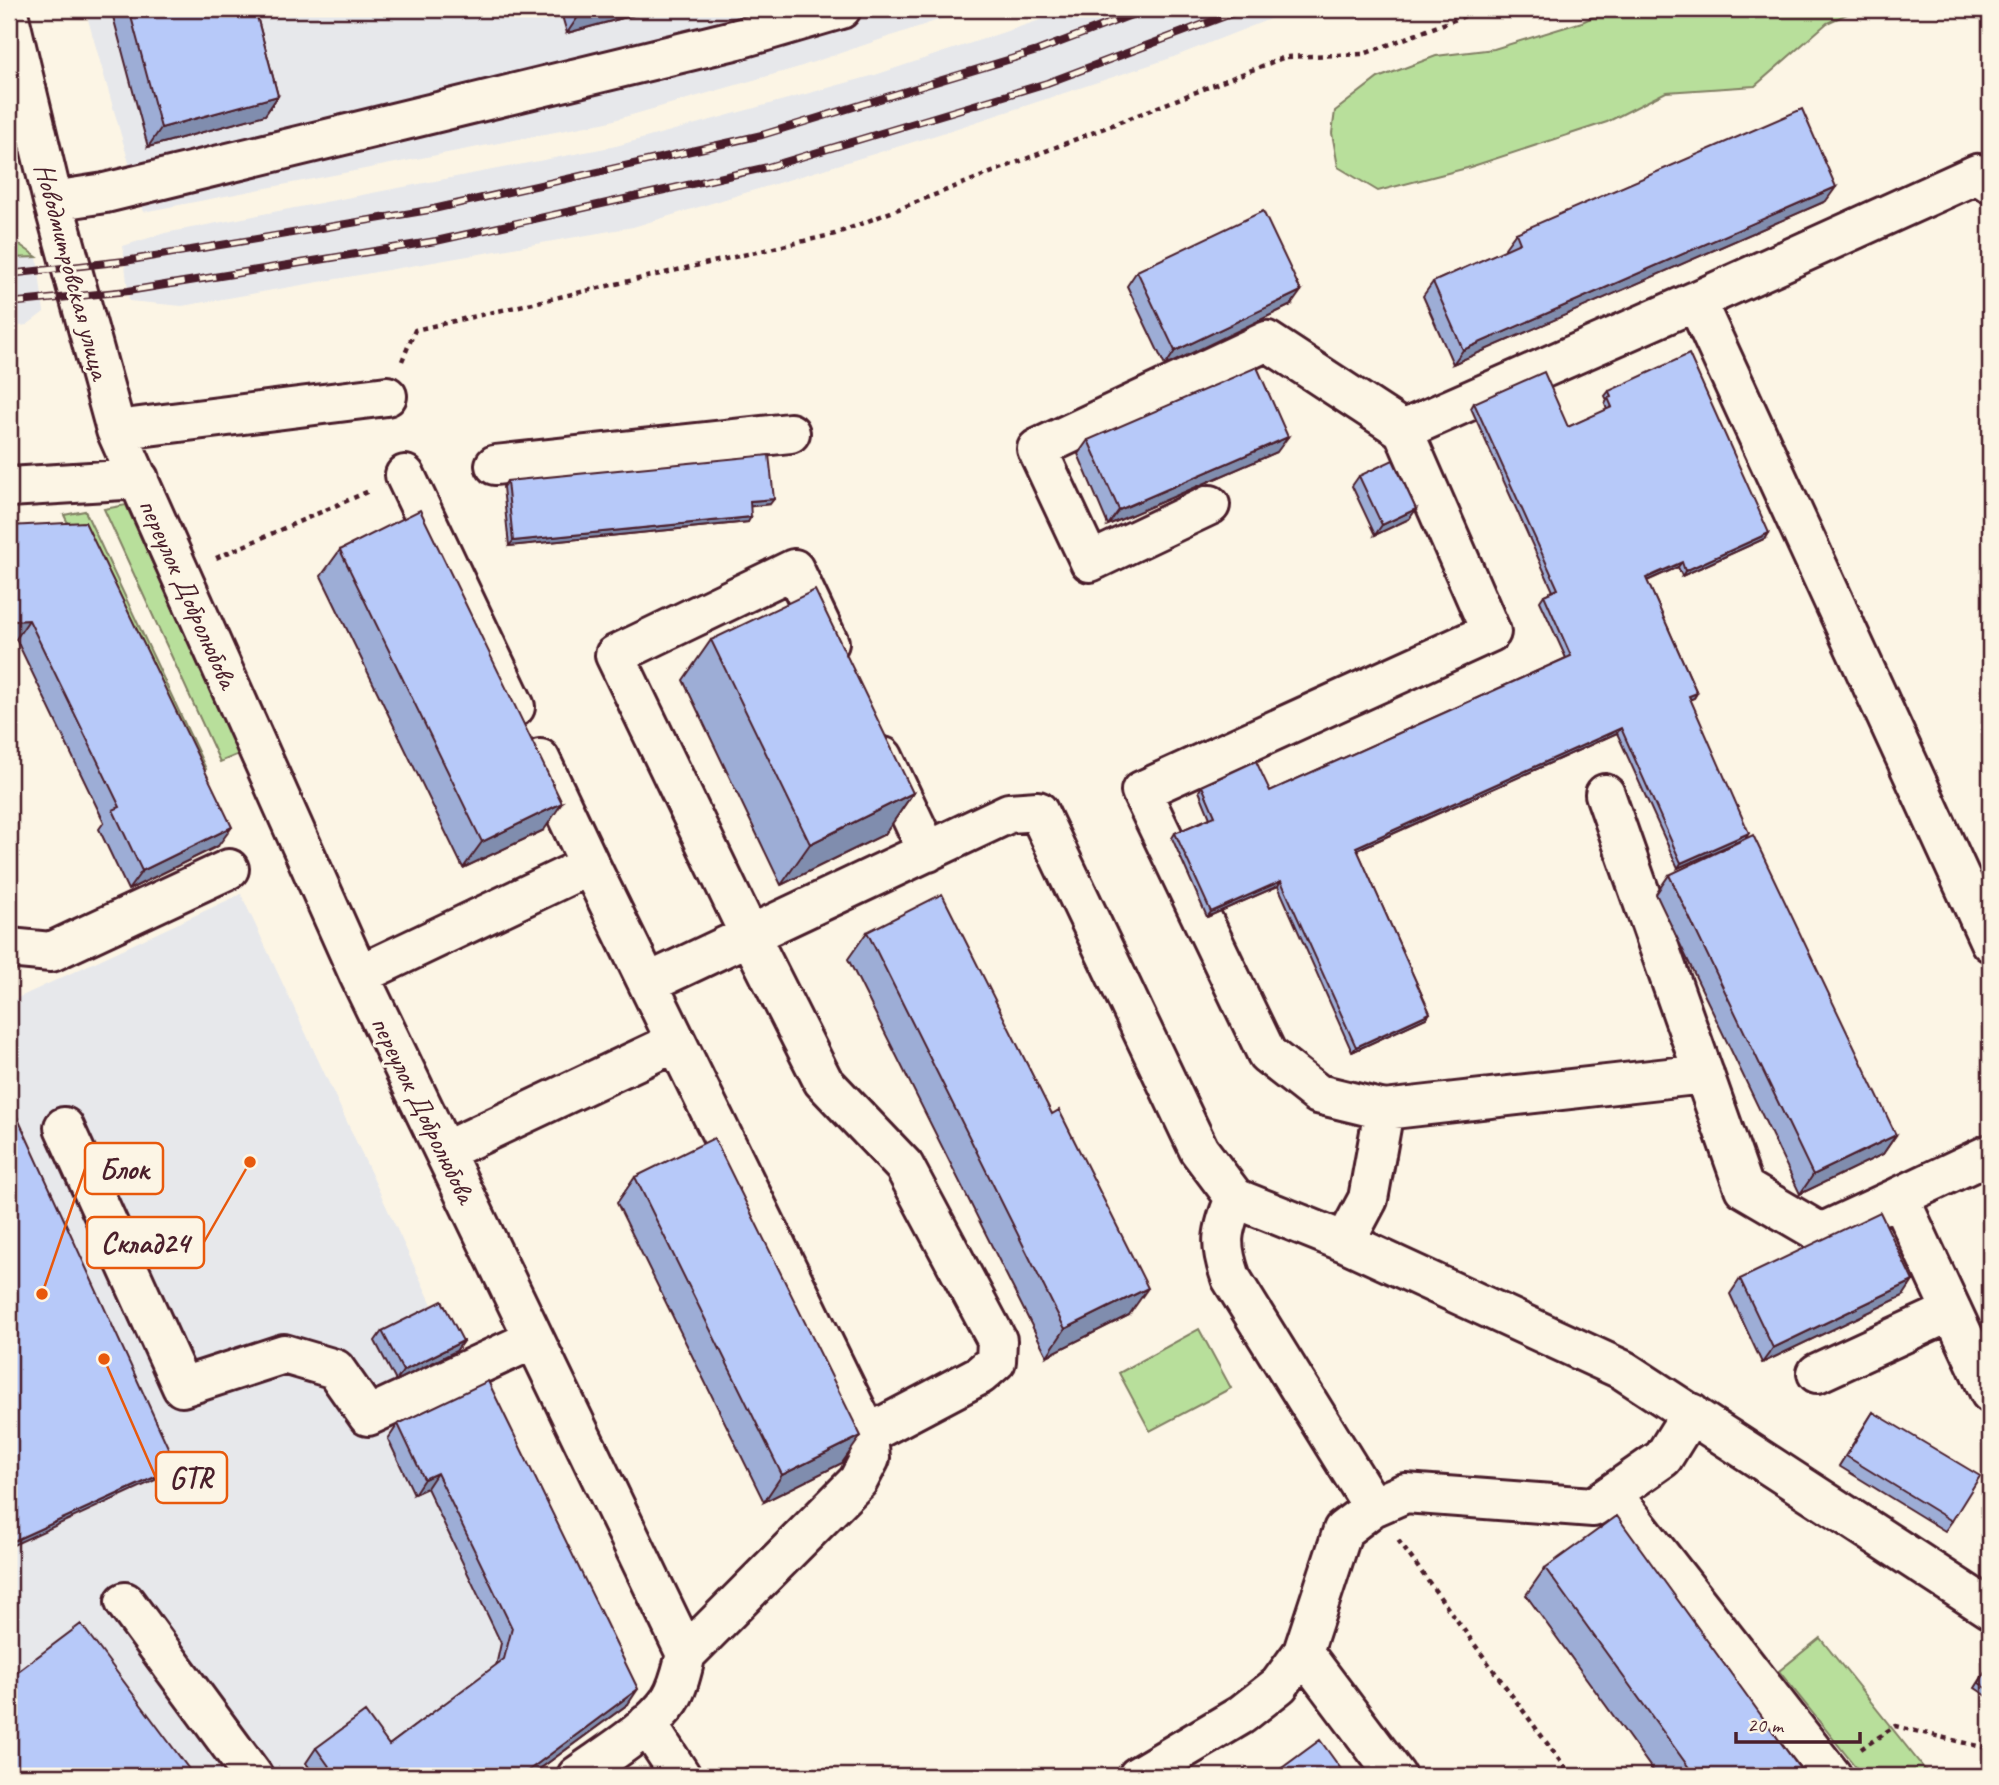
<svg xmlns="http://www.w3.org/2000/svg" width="1999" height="1785" font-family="Caveat,sans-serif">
	<rect width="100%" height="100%" fill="#fcf5e5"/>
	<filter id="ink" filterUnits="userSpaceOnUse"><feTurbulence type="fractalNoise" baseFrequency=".0143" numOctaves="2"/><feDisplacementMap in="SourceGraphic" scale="14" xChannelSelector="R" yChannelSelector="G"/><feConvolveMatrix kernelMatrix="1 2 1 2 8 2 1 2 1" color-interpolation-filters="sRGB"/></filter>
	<g filter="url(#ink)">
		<!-- built -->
		<path fill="#e7e8eb" d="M85 9H971L796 68 607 122 143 212Z
			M1073 9H1295L1171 58 933 136 633 227 182 306 129 301 123 246 165 233 616 146 875 75Z
			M37 257 44 312 27 325 9 327V258Z
			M241 894 435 1311 478 1396 530 1776H9V1002Z"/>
		<!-- green -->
		<path fill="#b8df9b" stroke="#817f63" stroke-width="2" d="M1610 9H1858L1827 23 1755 86 1666 92 1607 122 1467 168 1378 191 1338 167 1332 133 1335 111 1378 78 1436 56 1494 49 1582 22Z
			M9 237 37 257 9 258Z
			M126 505 239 754 220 762 104 509Z
			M85 511 206 769 189 776 64 515Z
			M1199 1329 1231 1388 1150 1431 1119 1373Z
			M1820 1638 1930 1776H1863L1779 1671Z"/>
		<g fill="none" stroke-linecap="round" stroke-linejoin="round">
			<!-- minor casing -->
			<g stroke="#4a1f2b" stroke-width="44">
				<path id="minor" d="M9 17 53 201 116 430 359 975 686 1654C682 1669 679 1686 670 1700 650 1729 606 1755 577 1776
					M1990 183 1977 174 1696 301 1990 942
					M53 201 105 193 738 39 841 9
					M1696 301 1403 430 1491 632 1141 791 1267 1054 1318 1094 1384 1110 1704 1074
					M116 430 387 396
					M495 465 790 433
					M405 475 515 707
					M9 487 139 479
					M1210 505 1090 562 1037 449 1267 341 1403 430
					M829 643 794 569 615 655 750 936 823 1081 904 1166 997 1340 996 1361 980 1375 868 1434
					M883 757 928 852
					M1605 794 1744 1188 1821 1233 1899 1197
					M590 865 868 1434 870 1458 858 1481 686 1654
					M9 948 51 952 229 869
					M359 975 590 865 540 759
					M648 983 1009 813 1038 811 1199 1150 1235 1198 1345 1242 1623 1370 1990 1609
					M64 1127 182 1387 284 1354 335 1369 368 1416 534 1339
					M445 1151 676 1042
					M1990 1154 1899 1197 1990 1393
					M1235 1198C1221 1232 1219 1244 1231 1278L1373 1507
					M1345 1242 1368 1199 1384 1110
					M1817 1373 1952 1311
					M1613 1495 1832 1776
					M125 1602 253 1776
					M1303 1652 1396 1776
					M647 1724 681 1776
					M1138 1776 1241 1715 1279 1685 1303 1652 1343 1530 1373 1507 1405 1493 1593 1507 1663 1458 1691 1413"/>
			</g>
			<!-- path -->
			<path stroke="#4a1f2b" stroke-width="4.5" stroke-dasharray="5 5" stroke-linecap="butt" d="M402 361 415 330 835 234 1285 57 1364 54 1483 9
				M216 558 369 491
				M1398 1540 1571 1776
				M1861 1749 1895 1726 1990 1749"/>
			<!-- minor -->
			<use href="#minor" stroke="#fcf5e5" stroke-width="38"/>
			<!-- rail casing -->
			<g stroke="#4a1f2b" stroke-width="8">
				<path id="rail" d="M9 274 125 261 429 210 762 135 1037 51 1147 9
					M9 303 128 291 436 241 768 167 1047 83 1244 9"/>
			</g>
			<!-- rail -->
			<use href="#rail" stroke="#fcf5e5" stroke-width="5" stroke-dasharray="16" stroke-linecap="butt"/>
		</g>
		<!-- wall -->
		<path fill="#9dadd6" stroke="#4a1f2b" stroke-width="2" d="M111 9H255L278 96 265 115 148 147Z
			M560 9H656L567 33Z
			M1826 201 1453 364 1423 296 1433 282 1506 250 1505 248 1516 233Z
			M1137 271 1291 305 1165 366 1127 286Z
			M1609 391 1766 538 1682 576 1678 567 1647 581 1697 693 1694 698 1690 699 1746 838 1678 868 1617 733 1357 850 1430 1013 1426 1018 1352 1052 1278 886 1207 917 1172 838 1175 833 1210 818 1199 791 1202 786 1270 791 1566 658 1540 601 1544 595 1553 591 1471 408 1474 403 1568 427 1607 410 1605 404 1607 400 1605 396Z
			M1088 440 1277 452 1108 525 1078 454Z
			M1359 476 1416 509 1409 519 1375 535 1352 486Z
			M507 481 770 504 750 506 748 522 509 546 503 487Z
			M9 526 218 846 128 890 99 829 104 822 16 639Z
			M340 550 544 830 463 868 321 576Z
			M711 640 913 793 885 834 781 885 683 680Z
			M1669 875 1896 1135 1883 1154 1800 1194 1656 894Z
			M867 932 1129 1315 1047 1356 848 959Z
			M635 1177 842 1463 764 1502 617 1203Z
			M1740 1279 1903 1296 1762 1363 1730 1294Z
			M382 1331 463 1341 456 1351 396 1381 375 1341Z
			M1873 1412 1952 1521 1945 1531 1839 1466Z
			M398 1424 628 1704 530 1776H315L306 1763 316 1748 389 1745 496 1666 501 1643 427 1488 414 1494 388 1439Z
			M1545 1568 1805 1776H1657L1526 1595Z
			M1990 1664V1698L1975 1688Z"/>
		<!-- shaded-wall -->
		<path fill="#808dae" stroke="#4a1f2b" stroke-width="2" d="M599 9H656L567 33 580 14Z
			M278 96 265 115 148 147 161 128Z
			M1836 187 1826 201 1453 364 1463 350Z
			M1301 291 1291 305 1165 366 1175 351Z
			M1288 437 1277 452 1108 525 1119 510Z
			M774 499 770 504 746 507 750 501Z
			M1416 509 1409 519 1375 535 1382 525Z
			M751 517 748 522 509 546 513 541Z
			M1769 533 1766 538 1682 576 1685 571Z
			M1682 562 1678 567 1642 583 1646 578Z
			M29 620 16 639H9V621Z
			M1697 693 1694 698 1685 702 1689 696Z
			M1621 728 1617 733 1352 852 1356 847Z
			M913 793 885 834 781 885 810 844Z
			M562 803 544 830 463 868 482 842Z
			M232 827 218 846 128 890 142 871Z
			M1749 833 1746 838 1678 868 1681 863Z
			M1281 881 1278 886 1207 917 1211 912Z
			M1430 1013 1426 1018 1352 1052 1356 1047Z
			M1896 1135 1883 1154 1800 1194 1813 1175Z
			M1913 1281 1903 1296 1762 1363 1773 1348Z
			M1148 1288 1129 1315 1047 1356 1065 1329Z
			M463 1341 456 1351 396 1381 403 1371Z
			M861 1436 842 1463 764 1502 782 1475Z
			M177 1467 173 1472 9 1547V1543Z
			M437 1473 427 1488 414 1494 424 1479Z
			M638 1689 628 1704 530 1776H521Z"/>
		<!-- building -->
		<path fill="#b7c9f9" stroke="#4a1f2b" stroke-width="2" d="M129 9H255L278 96 161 128Z
			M579 9H599L580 14Z
			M1802 109 1836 187 1463 350 1433 282 1520 243 1516 233Z
			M1263 211 1301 291 1175 351 1137 271Z
			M1689 354 1769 533 1685 571 1682 562 1646 578 1697 693 1689 696 1749 833 1681 863 1621 728 1356 847 1430 1013 1356 1047 1281 881 1211 912 1175 833 1215 816 1202 786 1256 761 1270 791 1571 656 1544 595 1558 589 1474 403 1544 372 1568 427 1612 407 1608 398 1611 397 1609 391Z
			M1257 367 1288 437 1119 510 1088 440Z
			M769 455 774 499 750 501 751 517 513 541 507 481Z
			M1393 460 1416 509 1382 525 1359 476Z
			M420 510 562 803 482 842 340 550Z
			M85 522 232 827 142 871 113 810 120 807 29 620 9 621V526Z
			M815 590 913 793 810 844 711 640Z
			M1753 835 1896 1135 1813 1175 1669 875Z
			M942 894 1052 1114 1059 1110 1148 1288 1065 1329 867 932Z
			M9 1099 177 1467 9 1543Z
			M714 1138 861 1436 782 1475 635 1177Z
			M1880 1212 1913 1281 1773 1348 1740 1279Z
			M442 1301 463 1341 403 1371 382 1331Z
			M488 1381 638 1689 521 1776H336L316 1748 365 1712 389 1745 504 1659 512 1628 437 1473 424 1479 398 1424Z
			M1873 1412 1980 1476 1952 1521 1846 1456Z
			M1617 1516 1805 1776H1695L1545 1568Z
			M81 1624 194 1776H9V1678Z
			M1990 1664V1690L1979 1683Z
			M1320 1740 1346 1776H1271Z"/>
	</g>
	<g text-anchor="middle" stroke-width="6" stroke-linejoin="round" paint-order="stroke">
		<!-- street labels -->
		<g font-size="28" fill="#4a1f2b" stroke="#fcf5e5">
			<text transform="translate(73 271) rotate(75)" y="10">Новодмитровская улица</text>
			<text transform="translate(189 593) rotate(66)" y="10">переулок Добролюбова</text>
			<text transform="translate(424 1109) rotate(64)" y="10">переулок Добролюбова</text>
		</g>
	</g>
	<!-- callouts -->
	<path fill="none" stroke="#e8590c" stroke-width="2.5" d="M42 1294L85 1169M250 1162L204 1242M104 1359L156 1478"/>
	<g fill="#e8590c" stroke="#fcf5e5" stroke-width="2.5">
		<circle cx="42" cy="1294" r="7"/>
		<circle cx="250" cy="1162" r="7"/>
		<circle cx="104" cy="1359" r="7"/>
	</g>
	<g fill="#fcf5e5" stroke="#e8590c" stroke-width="2.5">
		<rect x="85" y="1143" width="78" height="51" rx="7"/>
		<rect x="87" y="1217" width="117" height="51" rx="7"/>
		<rect x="156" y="1452" width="71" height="51" rx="7"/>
	</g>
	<g font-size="30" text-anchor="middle" font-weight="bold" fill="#4a1f2b">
		<text x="124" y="1179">Блок</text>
		<text x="145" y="1253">Склад24</text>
		<text x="191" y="1488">GTR</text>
	</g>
	<!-- margin -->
	<rect width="1999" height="1785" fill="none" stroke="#fcf5e5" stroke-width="35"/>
	<rect x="18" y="18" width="1964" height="1750" fill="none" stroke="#4a1f2b" stroke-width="2.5" filter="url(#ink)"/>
	<!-- scale -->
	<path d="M1736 1732v10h124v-10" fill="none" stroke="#4a1f2b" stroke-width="3.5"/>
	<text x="1747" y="1732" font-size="21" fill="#4a1f2b" stroke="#fcf5e5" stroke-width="5" paint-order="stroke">20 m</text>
</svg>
